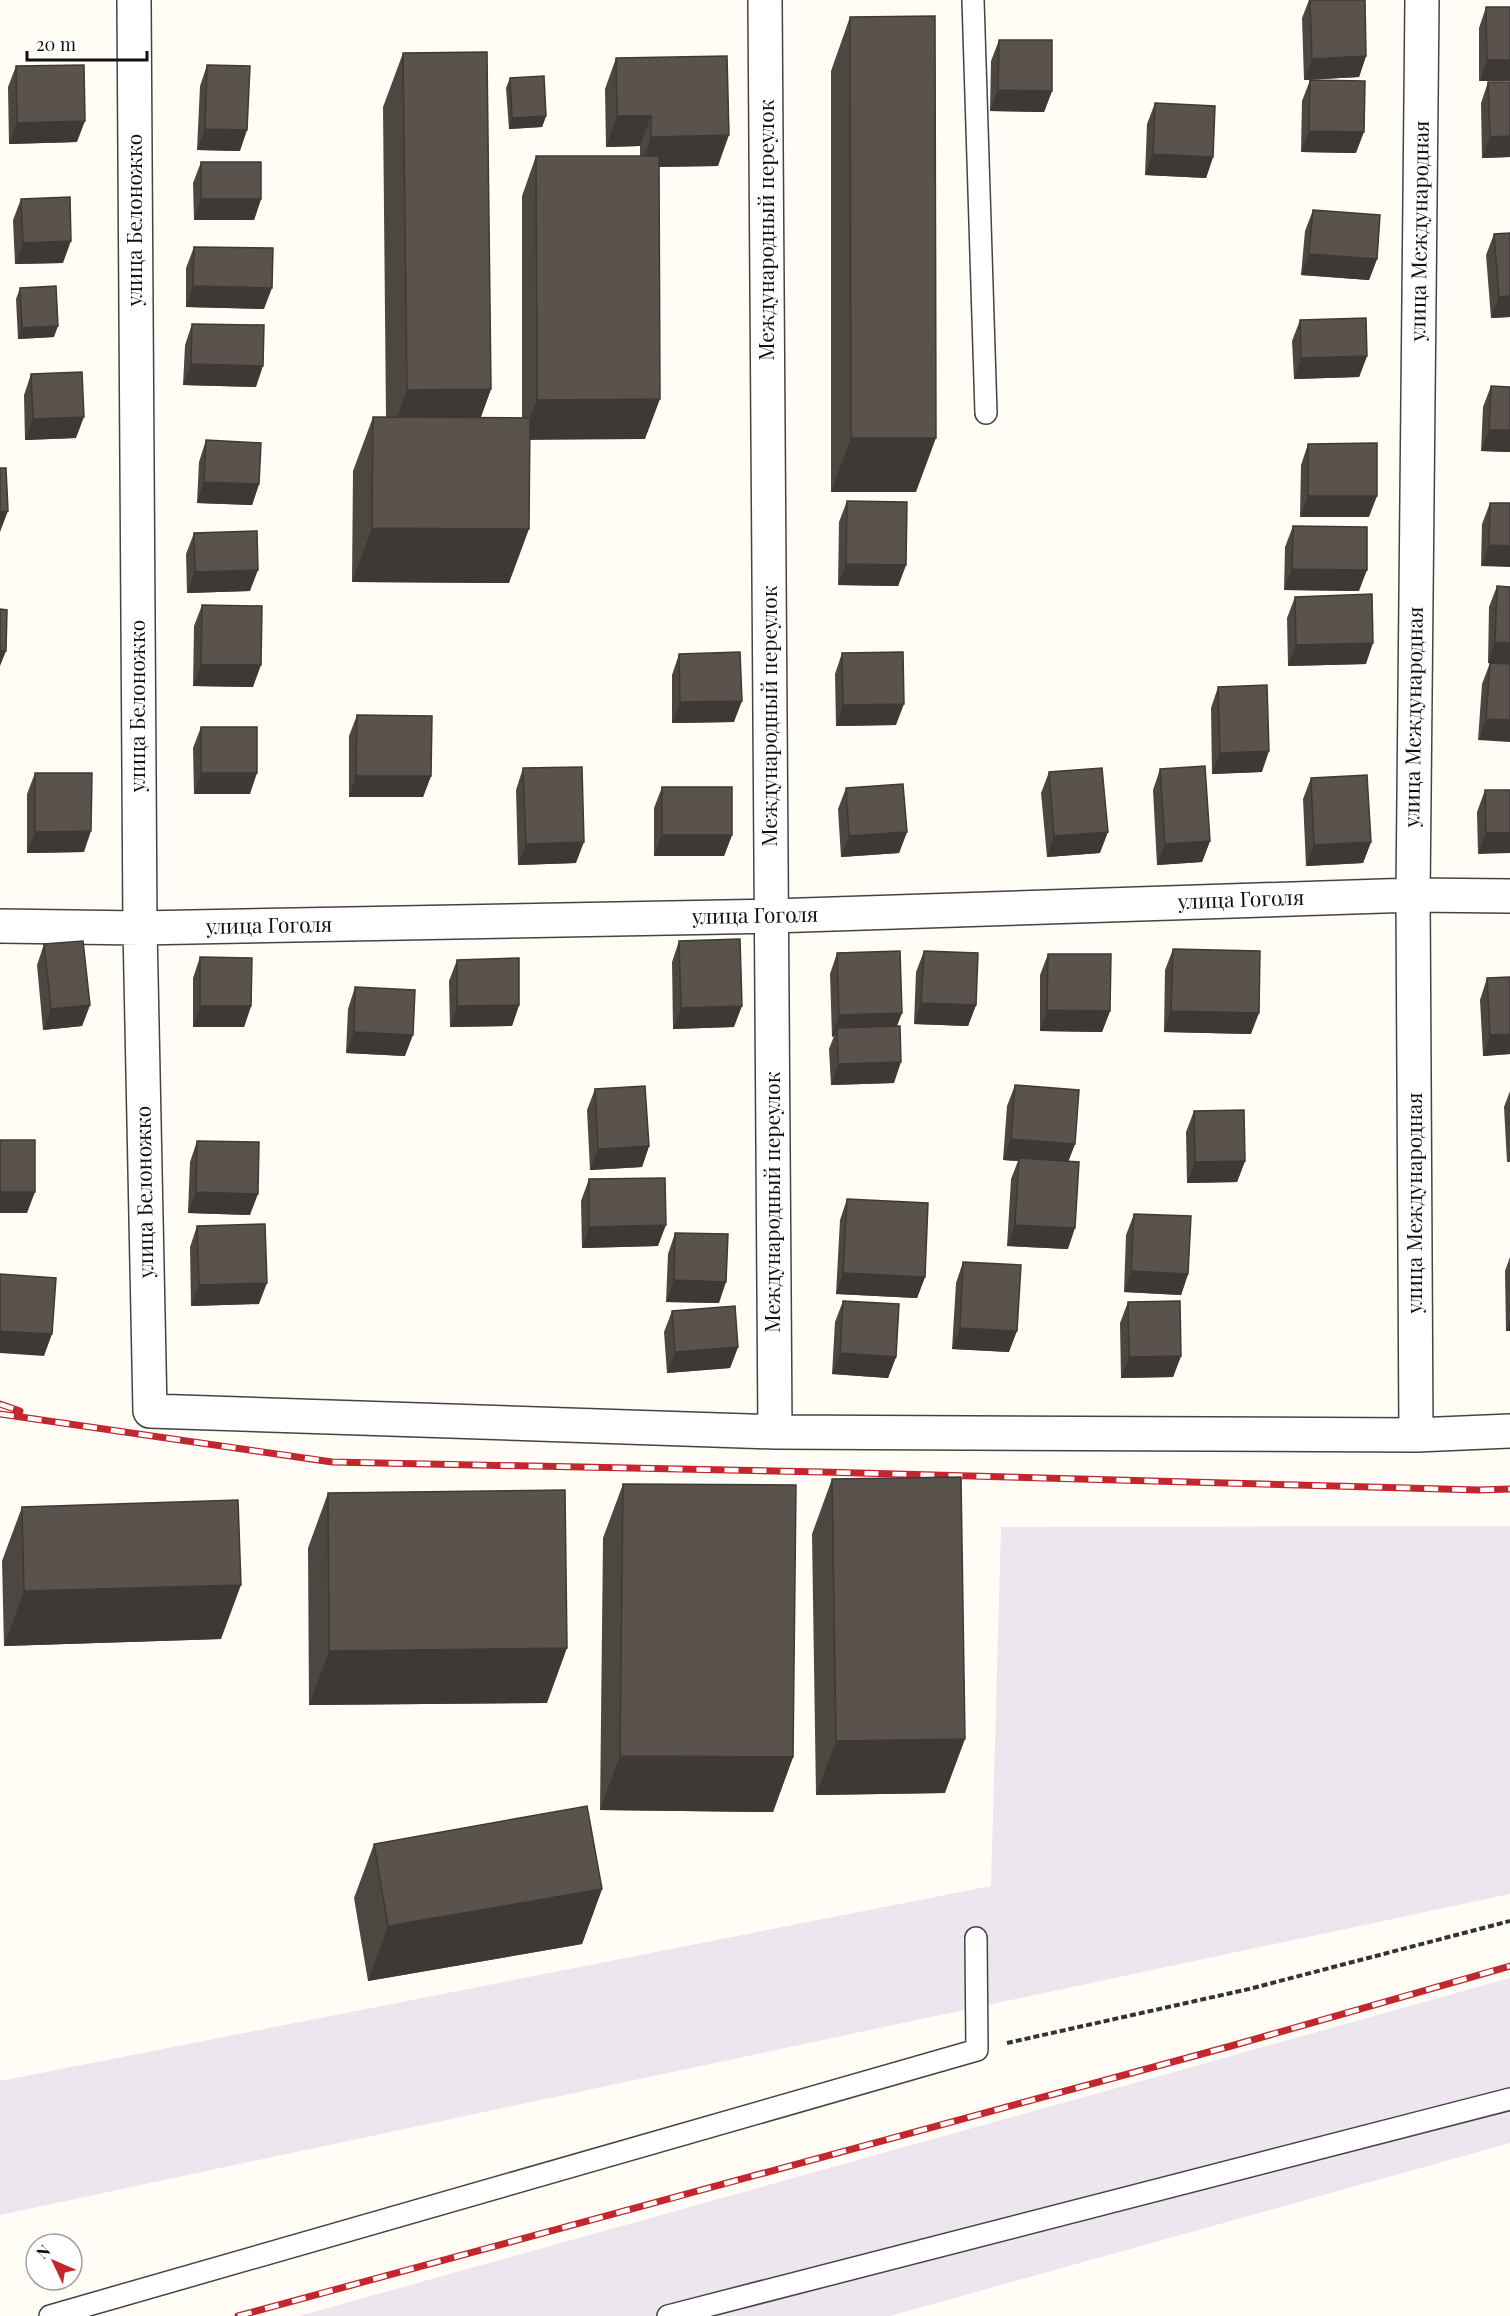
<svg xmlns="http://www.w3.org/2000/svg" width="1510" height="2316" font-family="'Playfair Display',serif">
	<rect width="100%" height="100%" fill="#fffdf5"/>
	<!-- industrial -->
	<path fill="#eee6ef" d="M1510 1526V1894L0 2215V2081L991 1886 1001 1527Z
		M1510 1978V2143L890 2316H299Z"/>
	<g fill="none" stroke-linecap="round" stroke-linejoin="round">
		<!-- lane casing -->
		<g stroke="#444" stroke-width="24">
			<path id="lane" d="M973 0 986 413
				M50 2316 977 2050 976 1938
				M668 2316 1510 2099"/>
		</g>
		<!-- street casing -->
		<g stroke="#444" stroke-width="36">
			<path id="street" d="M134 0 140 928 150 1411 775 1432 1416 1435 1510 1431
				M765 0 775 1432
				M0 926 140 928 772 916 1413 895 1510 896
				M1416 1435 1413 895 1422 0"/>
		</g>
		<!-- path -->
		<path stroke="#333" stroke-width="4" stroke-dasharray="6 3" stroke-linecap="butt" d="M1007 2043 1249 1989 1510 1921"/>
		<!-- lane -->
		<use href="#lane" stroke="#fff" stroke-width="21"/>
		<!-- street -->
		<use href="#street" stroke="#fff" stroke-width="33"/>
		<!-- rail casing -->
		<g stroke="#c4262e" stroke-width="7">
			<path id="rail" d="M0 1404 20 1411
				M0 1414 332 1462 822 1472 1479 1490 1510 1489
				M238 2316 1231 2046 1510 1966"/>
		</g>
		<!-- rail -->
		<use href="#rail" stroke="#fff" stroke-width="4.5" stroke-dasharray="14" stroke-linecap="butt"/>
	</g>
	<!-- wall -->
	<path fill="#4d4742" d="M1309 0H1365L1366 56 1359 77 1304 80 1302 18Z
		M1486 7H1510L1479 81V28Z
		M850 17 916 492H831V71Z
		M999 40 1052 91 1044 112 990 111 991 61Z
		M403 53 491 389 481 417 522 418V196L536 156H640V146L606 147 605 89 616 58 718 166 659 167 645 439H530L509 583 352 582 353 471 373 417H386L383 107Z
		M207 65 240 151 197 150 200 86Z
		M16 66 77 142 9 144 8 87Z
		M510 78 546 116 542 127 509 129 506 88Z
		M1310 80 1356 153 1301 152 1302 101Z
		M1488 82H1510V157L1482 158 1481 103Z
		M1155 103 1213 157 1206 178 1145 175 1147 124Z
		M201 162 261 199 254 220H194L193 183Z
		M21 199 63 263 15 264 13 220Z
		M1313 210 1377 259 1369 280 1301 275 1305 231Z
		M1494 234 1510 317 1491 318 1486 255Z
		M194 247 264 309 186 307V268Z
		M20 288 54 337 18 339 16 299Z
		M1300 320 1367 356 1359 377 1294 379 1292 341Z
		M192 324 256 387 183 385 185 345Z
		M31 374 76 438 25 440 24 395Z
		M1491 386 1510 387V452L1481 451 1483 407Z
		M206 440 259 484 252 505 197 503 199 462Z
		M1308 444 1369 517H1300L1301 465Z
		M847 501 906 565 898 586 838 585 839 522Z
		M1490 503H1510L1481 566 1482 524Z
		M1293 526 1359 591 1284 590 1285 547Z
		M194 533 250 591 187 593 186 554Z
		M1497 586 1510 664 1478 740 1482 684 1490 663H1488L1489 607Z
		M1295 597 1366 664 1288 666 1287 618Z
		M202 605 253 687 193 686 194 626Z
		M842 653 896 725 836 726 835 674Z
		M679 654 734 722 672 723V675Z
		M1218 687 1262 772 1212 774 1211 708Z
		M357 715 431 776 423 797H349V736Z
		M201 727 250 794H194L193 748Z
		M523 768 576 863 518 865 516 790Z
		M1160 769 1210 841 1202 862 1157 865 1153 790Z
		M1049 772 1100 853 1047 857 1041 793Z
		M35 773 84 852 27 853V794Z
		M1311 778 1371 842 1363 863 1306 866 1303 799Z
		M662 787 732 835 724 856H654V808Z
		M846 788 907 832 899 853 841 857 838 809Z
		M1485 790H1510L1478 854 1477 812Z
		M679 941 734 1027 673 1029 672 962Z
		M44 944 90 1005 82 1026 43 1030 37 965Z
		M1173 949 1251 1034 1164 1032 1165 970Z
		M924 951 976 1005 968 1026 914 1024 916 972Z
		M837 953 897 1026 894 1083 831 1085 829 1049 834 1036 832 1037 830 974Z
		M1048 954 1110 1011 1102 1032 1040 1031V975Z
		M200 957 251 1006 244 1027H193V978Z
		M457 960 519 1005 512 1026 450 1027 449 981Z
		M1487 978 1510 1054 1483 1056 1480 1000Z
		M355 987 405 1056 346 1053 348 1009Z
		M1015 1085 1075 1144 1068 1161V1249L1007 1246 1011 1179 1018 1161 1003 1160 1007 1106Z
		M595 1089 649 1146 642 1167 590 1170 587 1110Z
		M1510 1091V1162H1507L1504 1107Z
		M1194 1111 1245 1161 1237 1182 1187 1183 1186 1132Z
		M197 1141 250 1215 188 1213 190 1162Z
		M589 1179 658 1246 582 1248 581 1201Z
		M847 1199 925 1277 917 1298 836 1294 840 1220Z
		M1134 1214 1188 1274 1181 1295 1124 1292 1126 1235Z
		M197 1226 259 1304 191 1306 190 1247Z
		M675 1233 719 1303 666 1302 668 1254Z
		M1510 1257V1331H1506L1505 1271Z
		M963 1262 1009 1352 952 1349 956 1283Z
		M843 1301 896 1357 888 1378 832 1374 835 1322Z
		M1128 1302 1181 1356 1173 1377 1121 1378 1120 1323Z
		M672 1311 738 1347 730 1368 667 1373 664 1332Z
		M832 1479 945 1793 816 1795 812 1534Z
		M623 1484 793 1757 773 1812 600 1810 603 1538Z
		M328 1493 547 1703 309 1705 308 1548Z
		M22 1507 221 1639 4 1646 2 1561Z
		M374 1844 602 1889 582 1944 368 1981 354 1898Z"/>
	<!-- shaded-wall -->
	<path fill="#3f3936" d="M1366 56 1359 77 1304 80 1312 59Z
		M1487 60H1510V81H1479Z
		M998 90 1052 91 1044 112 990 111Z
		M546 116 542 127 509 129 512 118Z
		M617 116H651L640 146 606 147Z
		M85 121 77 142 9 144 17 123Z
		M205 129 247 130 240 151 197 150Z
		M1309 131 1364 132 1356 153 1301 152Z
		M729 135 718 166 640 167 651 137Z
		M1510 136V157L1482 158 1490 137Z
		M1153 154 1213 157 1206 178 1145 175Z
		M201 199H261L254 220H194Z
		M71 241 63 263 15 264 23 243Z
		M1309 254 1377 259 1369 280 1301 275Z
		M193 286 272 288 264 309 186 307Z
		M1510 296V317L1491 318 1499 297Z
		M58 326 54 337 18 339 22 328Z
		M1367 356 1359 377 1294 379 1301 358Z
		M191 364 263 366 256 387 183 385Z
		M491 389 471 443 387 444 407 390Z
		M660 399 645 439 522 440 537 400Z
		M84 417 76 438 25 440 33 419Z
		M1489 430H1510V452L1481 451Z
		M851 438H936L916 492H831Z
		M204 482 259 484 252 505 197 503Z
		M1308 496H1377L1369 517H1300Z
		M8 511 0 532V512Z
		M372 528 529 529 509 583 352 582Z
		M1489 545 1510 546V567L1481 566Z
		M846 564 906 565 898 586 838 585Z
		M1292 569 1367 570 1359 591 1284 590Z
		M258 570 250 591 187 593 195 572Z
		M1495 642 1510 643V664L1488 663Z
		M1373 643 1366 664 1288 666 1296 645Z
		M0 651H6L0 666Z
		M201 665H261L253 687 193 686Z
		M742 701 734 722 672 723 680 702Z
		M904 704 896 725 836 726 843 705Z
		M1486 719 1510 720V742L1478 740Z
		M1269 751 1262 772 1212 774 1220 753Z
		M201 773H257L250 794H194Z
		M356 776H431L423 797H349Z
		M91 831 84 852 27 853 35 832Z
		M907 832 899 853 841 857 849 836Z
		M1108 832 1100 853 1047 857 1054 836Z
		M1486 833H1510V853L1478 854Z
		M662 835H732L724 856H654Z
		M1210 841 1202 862 1157 865 1165 844Z
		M584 842 576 863 518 865 526 844Z
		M1371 842 1363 863 1306 866 1314 845Z
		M921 1003 976 1005 968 1026 914 1024Z
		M90 1005 82 1026 43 1030 51 1009Z
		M519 1005 512 1026 450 1027 457 1006Z
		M200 1006H251L244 1027H193Z
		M742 1006 734 1027 673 1029 681 1008Z
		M1047 1010 1110 1011 1102 1032 1040 1031Z
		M1171 1011 1259 1013 1251 1034 1164 1032Z
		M902 1013 894 1034 837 1028 834 1036 832 1037 839 1015Z
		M354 1032 413 1035 405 1056 346 1053Z
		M1510 1034V1054L1483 1056 1490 1035Z
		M901 1062 894 1083 831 1085 838 1064Z
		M1011 1139 1075 1144 1067 1165 1019 1158 1018 1161 1003 1160Z
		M649 1146 642 1167 590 1170 598 1149Z
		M1245 1161 1237 1182 1187 1183 1195 1162Z
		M0 1192H35L27 1213H0Z
		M196 1192 258 1194 250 1215 188 1213Z
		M666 1225 658 1246 582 1248 589 1227Z
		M1015 1225 1075 1228 1068 1249 1007 1246Z
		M1131 1271 1188 1274 1181 1295 1124 1292Z
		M843 1273 925 1277 917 1298 836 1294Z
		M674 1280 726 1282 719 1303 666 1302Z
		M267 1283 259 1304 191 1306 199 1285Z
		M1510 1321V1331H1506Z
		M960 1328 1017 1331 1009 1352 952 1349Z
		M0 1331 52 1334 44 1356 0 1353Z
		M738 1347 730 1368 667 1373 675 1352Z
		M840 1353 896 1357 888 1378 832 1374Z
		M1181 1356 1173 1377 1121 1378 1129 1357Z
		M241 1585 221 1639 4 1646 24 1591Z
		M567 1648 547 1703 309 1705 329 1651Z
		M965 1739 945 1793 816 1795 836 1741Z
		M620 1756 793 1757 773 1812 600 1810Z
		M602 1889 582 1944 368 1981 388 1926Z"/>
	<!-- building -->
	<path fill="#5a524d" stroke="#3f3936" stroke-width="1.5" d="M1310 0H1365L1366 56 1312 59Z
		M1486 7H1510V60H1487Z
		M935 16 936 438H851L850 17Z
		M999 40H1052V91L998 90Z
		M487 52 491 389 407 390 403 53Z
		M727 56 729 135 651 137V116H617L616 58Z
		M84 65 85 121 17 123 16 66Z
		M207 65 250 66 247 130 205 129Z
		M544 76 546 116 512 118 510 78Z
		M1310 80 1365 81 1364 132 1309 131Z
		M1488 82H1510V136L1490 137Z
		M1155 103 1215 106 1213 157 1153 154Z
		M536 156H659L660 399 537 400Z
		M201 162H261V199H201Z
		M70 197 71 241 23 243 21 199Z
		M1313 210 1380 215 1377 259 1309 254Z
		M1510 233V296L1499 297 1494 234Z
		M194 247 273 248 272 288 193 286Z
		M56 286 58 326 22 328 20 288Z
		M1366 318 1367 356 1301 358 1300 320Z
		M192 324 264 325 263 366 191 364Z
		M82 372 84 417 33 419 31 374Z
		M1491 386 1510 387V430H1489Z
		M373 417 530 418 529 529 372 528Z
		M206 440 261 443 259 484 204 482Z
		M1377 443V496H1308V444Z
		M0 468H6L8 511 0 512Z
		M847 501 907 502 906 565 846 564Z
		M1490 503H1510V546L1489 545Z
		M1293 526 1367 527V570L1292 569Z
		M257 531 258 570 195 572 194 533Z
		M1497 586 1510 587V643L1495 642Z
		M1372 594 1373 643 1296 645 1295 597Z
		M202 605 262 606 261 665H201Z
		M0 609 7 610 6 651H0Z
		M740 652 742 701 680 702 679 654Z
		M903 652 904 704 843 705 842 653Z
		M1490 663 1510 664V720L1486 719Z
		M1267 685 1269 751 1220 753 1218 687Z
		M357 715 432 716 431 776H356Z
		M201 727H257V773H201Z
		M1205 766 1210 841 1165 844 1160 769Z
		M582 767 584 842 526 844 523 768Z
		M1102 768 1108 832 1054 836 1049 772Z
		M35 773H92L91 831 35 832Z
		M1367 775 1371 842 1314 845 1311 778Z
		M903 784 907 832 849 836 846 788Z
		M662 787H732V835H662Z
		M1485 790H1510V833H1486Z
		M740 939 742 1006 681 1008 679 941Z
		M83 941 90 1005 51 1009 44 944Z
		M1173 949 1260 951 1259 1013 1171 1011Z
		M900 951 902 1013 839 1015 837 953Z
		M924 951 978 953 976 1005 921 1003Z
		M1048 954H1111L1110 1011 1047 1010Z
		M200 957 252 958 251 1006H200Z
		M519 958V1005L457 1006V960Z
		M1510 977V1034L1490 1035 1487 978Z
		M355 987 415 990 413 1035 354 1032Z
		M900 1026 901 1062 838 1064 837 1028Z
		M1015 1085 1079 1090 1075 1144 1011 1139Z
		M645 1086 649 1146 598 1149 595 1089Z
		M1244 1110 1245 1161 1195 1162 1194 1111Z
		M0 1140H35V1192H0Z
		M197 1141 259 1142 258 1194 196 1192Z
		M1019 1158 1079 1162 1075 1228 1015 1225Z
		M665 1178 666 1225 589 1227V1179Z
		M847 1199 928 1203 925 1277 843 1273Z
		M1134 1214 1191 1216 1188 1274 1131 1271Z
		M265 1224 267 1283 199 1285 197 1226Z
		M675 1233 728 1234 726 1282 674 1280Z
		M963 1262 1021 1265 1017 1331 960 1328Z
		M0 1274 56 1278 52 1334 0 1331Z
		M843 1301 899 1304 896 1357 840 1353Z
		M1180 1301 1181 1356 1129 1357 1128 1302Z
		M735 1306 738 1347 675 1352 672 1311Z
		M961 1477 965 1739 836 1741 832 1479Z
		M623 1484 796 1485 793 1757 620 1756Z
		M565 1490 567 1648 329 1651 328 1493Z
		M238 1500 241 1585 24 1591 22 1507Z
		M587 1806 602 1889 388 1926 374 1844Z"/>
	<g text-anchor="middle" stroke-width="6" stroke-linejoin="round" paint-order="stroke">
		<!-- street labels -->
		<g font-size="21" fill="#111" stroke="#fff">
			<text transform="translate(135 220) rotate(-90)" y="7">улица Белоножко</text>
			<text transform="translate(767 230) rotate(-90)" y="7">Международный переулок</text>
			<text transform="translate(1420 231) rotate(-89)" y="7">улица Международная</text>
			<text transform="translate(138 706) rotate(-90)" y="7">улица Белоножко</text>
			<text transform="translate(770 716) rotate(-90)" y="7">Международный переулок</text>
			<text transform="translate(1414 717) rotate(-89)" y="7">улица Международная</text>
			<text transform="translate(1241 900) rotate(-2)" y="7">улица Гоголя</text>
			<text transform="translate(755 916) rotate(-1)" y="7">улица Гоголя</text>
			<text transform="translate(269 926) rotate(-1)" y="7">улица Гоголя</text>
			<text transform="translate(145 1192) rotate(-91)" y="7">улица Белоножко</text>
			<text transform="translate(773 1202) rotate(-90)" y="7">Международный переулок</text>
			<text transform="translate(1415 1203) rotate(-90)" y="7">улица Международная</text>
		</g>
	</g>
	<!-- north arrow -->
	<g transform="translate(54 2262) rotate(314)"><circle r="28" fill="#ffffff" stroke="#a0a0a0" stroke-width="1.5"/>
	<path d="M0-4.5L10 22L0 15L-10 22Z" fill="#c4262e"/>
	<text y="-9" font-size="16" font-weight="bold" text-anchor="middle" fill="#111111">N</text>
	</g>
	<!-- scale -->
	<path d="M27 51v9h120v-9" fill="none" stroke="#111111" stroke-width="3"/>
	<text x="36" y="51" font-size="18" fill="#111111" stroke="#ffffff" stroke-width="4.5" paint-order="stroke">20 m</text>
</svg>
